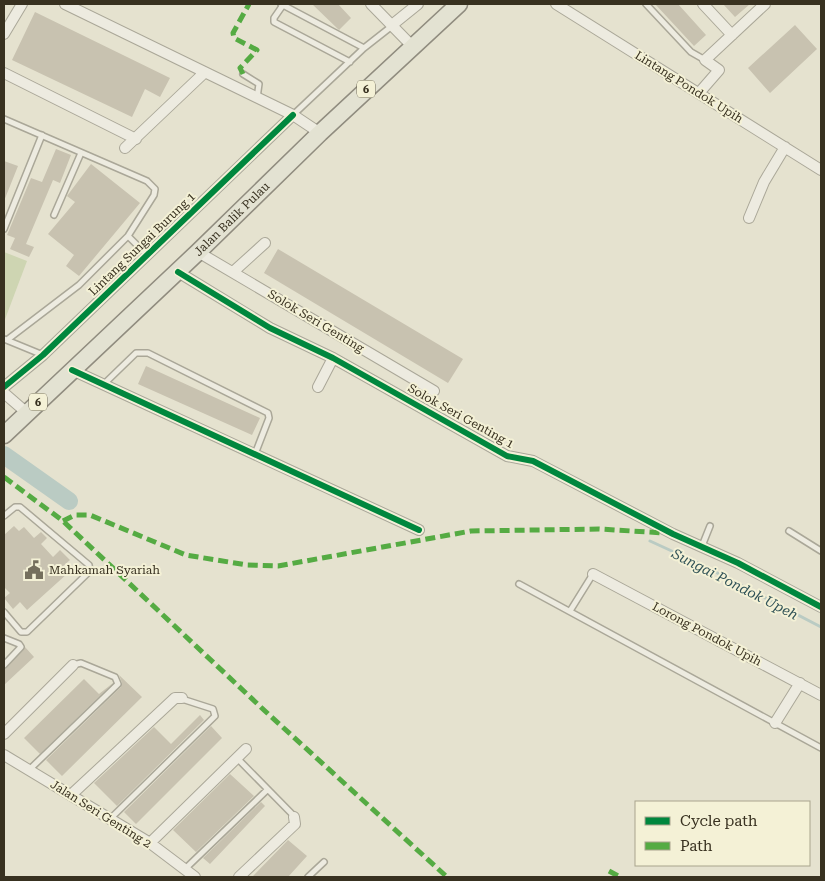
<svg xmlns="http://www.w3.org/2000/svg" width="825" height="881" font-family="'Roboto Serif',serif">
	<rect width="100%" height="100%" fill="#e5e2cf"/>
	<!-- green -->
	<path fill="#ced5b2" d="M4 252 27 261 4 322Z"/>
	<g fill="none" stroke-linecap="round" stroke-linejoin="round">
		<!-- stream -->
		<path stroke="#bacbc3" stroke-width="3" d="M650 541 700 564 821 627"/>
		<!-- river -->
		<path stroke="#bacbc3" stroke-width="18" d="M4 455 69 501"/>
	</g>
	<!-- building -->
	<path fill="#c8c2b0" d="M312 4H338L351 18 339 30Z
		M655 4H678L706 35 694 46Z
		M723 4H750L735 17Z
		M35 12 170 78 160 97 145 89 132 117 12 60Z
		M795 25 817 49 770 93 748 68Z
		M56 149 71 155 60 183 53 180 26 244 34 247 29 257 10 249 15 238 7 235 31 178 42 182Z
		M4 161 18 166 4 201Z
		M91 164 140 203 79 276 66 266 74 255 48 234 75 202 67 196Z
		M278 249 463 359 448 383 264 273Z
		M146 366 260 418 252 435 138 384Z
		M14 526 19 531 24 527 34 538 41 532 47 538 41 544 53 557 60 550 70 560 62 567 68 573 27 610 20 602 13 609 4 598 10 593 4 587V535Z
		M25 647 34 657 4 685V669Z
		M119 675 142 697 62 776 46 760 121 687 122 683Z
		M84 679 99 694 113 683 40 754 24 738Z
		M200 715 204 720 117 806 94 783 154 727 171 744Z
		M211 726 222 738 136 824 124 812Z
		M230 774 254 796 196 852 173 830Z
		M261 802 265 806 210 864 203 858Z
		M288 840 307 856 288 877H252Z"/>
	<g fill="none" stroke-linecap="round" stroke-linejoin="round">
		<!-- service casing -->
		<g stroke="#aaa798" stroke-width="8">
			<path id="service" d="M281 4 364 48
				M646 4 691 52 705 60
				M283 5 274 18V22L350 62
				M243 74 259 84 257 98
				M293 115 364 48 392 26
				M4 119 147 181 155 189 154 195 128 236 79 285 7 340
				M54 215 81 153
				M4 229 42 135
				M128 236 147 255
				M4 339 43 355
				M104 384 136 353H148L268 413 269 418 255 454
				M4 516 15 507H20L89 565 90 571 27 632H21L4 612
				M789 531 821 551
				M702 546 710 526
				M519 584 821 748
				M570 611 593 574
				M4 638 19 644 21 647 4 665
				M237 758 294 816
				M29 770 118 684 115 677 81 663 73 665
				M110 819 215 716 213 709 182 699
				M185 869 267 790
				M308 877 324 862"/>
		</g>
		<!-- minor casing -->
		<g stroke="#aaa798" stroke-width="12">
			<path id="minor" d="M65 4 293 115 320 133
				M371 4 412 46
				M556 4 821 170
				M703 4 732 35
				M392 25 418 4
				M4 34 22 4
				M4 73 136 139
				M699 93 719 70 705 60 765 4
				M125 148 204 73
				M749 218 764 182 785 147
				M198 252 434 391
				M178 272 270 328 333 358 507 456 533 461 673 534 738 563 821 607
				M233 272 265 243
				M72 370 419 530
				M4 387 43 355 293 115
				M318 387 333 358
				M4 393 27 413
				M593 574 821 695
				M775 723 800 683
				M4 734 73 665
				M4 755 150 843 195 877
				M71 795 175 698H182
				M150 843 246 749
				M239 877 295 824 294 817"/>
		</g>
		<!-- primary casing -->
		<g stroke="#908c7f" stroke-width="19">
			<g id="primary">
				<path id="s1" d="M4 435 198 252 320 133 459 4"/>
			</g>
		</g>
		<!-- service -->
		<use href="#service" stroke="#edebe0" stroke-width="5"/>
		<!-- minor -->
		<use href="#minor" stroke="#edebe0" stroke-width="10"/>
		<!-- primary -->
		<use href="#primary" stroke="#e3e2d2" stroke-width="16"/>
		<!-- quiet -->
		<path stroke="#55ab43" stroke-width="5" stroke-dasharray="10 5" stroke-linecap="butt" d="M243 74 240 68 257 50 234 38 233 33 249 4
			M4 477 63 521 265 711 447 877
			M63 521 75 515H90L186 555 247 565 278 566 471 531 599 529 664 533
			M609 871 620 877"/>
		<!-- cycleway casing -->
		<g stroke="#f4f1d6" stroke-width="9">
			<path id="cycleway" d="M178 272 270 328 333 358 507 456 533 461 673 534 738 563 821 607
				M72 370 419 530
				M4 387 43 355 293 115"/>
		</g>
		<!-- cycleway -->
		<use href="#cycleway" stroke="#00873e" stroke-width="6"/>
	</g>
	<!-- icons -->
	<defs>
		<g id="civic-bare" transform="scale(1.5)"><path d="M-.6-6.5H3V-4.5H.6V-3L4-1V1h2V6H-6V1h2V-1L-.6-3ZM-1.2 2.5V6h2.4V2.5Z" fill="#756f5d" stroke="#f4f1d6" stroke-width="2.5" paint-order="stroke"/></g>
	</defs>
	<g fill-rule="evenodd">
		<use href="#civic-bare" x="34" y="570"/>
	</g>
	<g text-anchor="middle" stroke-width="4" stroke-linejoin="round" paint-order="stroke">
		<!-- shield labels -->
		<g fill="#f4f1d6" stroke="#706b57" stroke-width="1">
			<rect x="357" y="80.5" width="18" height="17" rx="4"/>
			<rect x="29" y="393.5" width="18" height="17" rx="4"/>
		</g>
		<g font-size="11" font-weight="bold" fill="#383120">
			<text x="366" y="93">6</text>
			<text x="38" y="406">6</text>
		</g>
		<!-- street labels -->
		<g font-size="12" fill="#383120" stroke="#f4f1d6">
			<text transform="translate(689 87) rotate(32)" y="4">Lintang Pondok Upih</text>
			<text dy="4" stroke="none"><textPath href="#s1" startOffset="314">Jalan Balik Pulau</textPath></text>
			<text transform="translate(142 244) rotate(-44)" y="4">Lintang Sungai Burung 1</text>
			<text transform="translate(316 321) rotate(31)" y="4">Solok Seri Genting</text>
			<text transform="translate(461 416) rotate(29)" y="4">Solok Seri Genting 1</text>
			<text transform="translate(707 634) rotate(28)" y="4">Lorong Pondok Upih</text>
			<text transform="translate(101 814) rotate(32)" y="4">Jalan Seri Genting 2</text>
		</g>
		<!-- poi labels -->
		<g font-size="12" fill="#383120" stroke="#f4f1d6" text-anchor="start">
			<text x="49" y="574">Mahkamah Syariah</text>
		</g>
		<!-- water labels -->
		<g font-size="14" font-style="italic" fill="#305257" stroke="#f4f1d6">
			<text transform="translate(735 584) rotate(27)" y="5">Sungai Pondok Upeh</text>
		</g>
	</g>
	<!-- border -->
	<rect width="825" height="881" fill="none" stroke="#383120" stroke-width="10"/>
	<!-- legend -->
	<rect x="635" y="801" width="175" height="65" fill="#f4f1d6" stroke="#a9a48d"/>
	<rect x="645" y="817" width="25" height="8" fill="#00873e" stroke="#a9a48d"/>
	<text x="680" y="826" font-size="15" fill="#383120">Cycle path</text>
	<rect x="645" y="842" width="25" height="8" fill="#55ab43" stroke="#a9a48d"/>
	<text x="680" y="851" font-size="15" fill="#383120">Path</text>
</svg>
